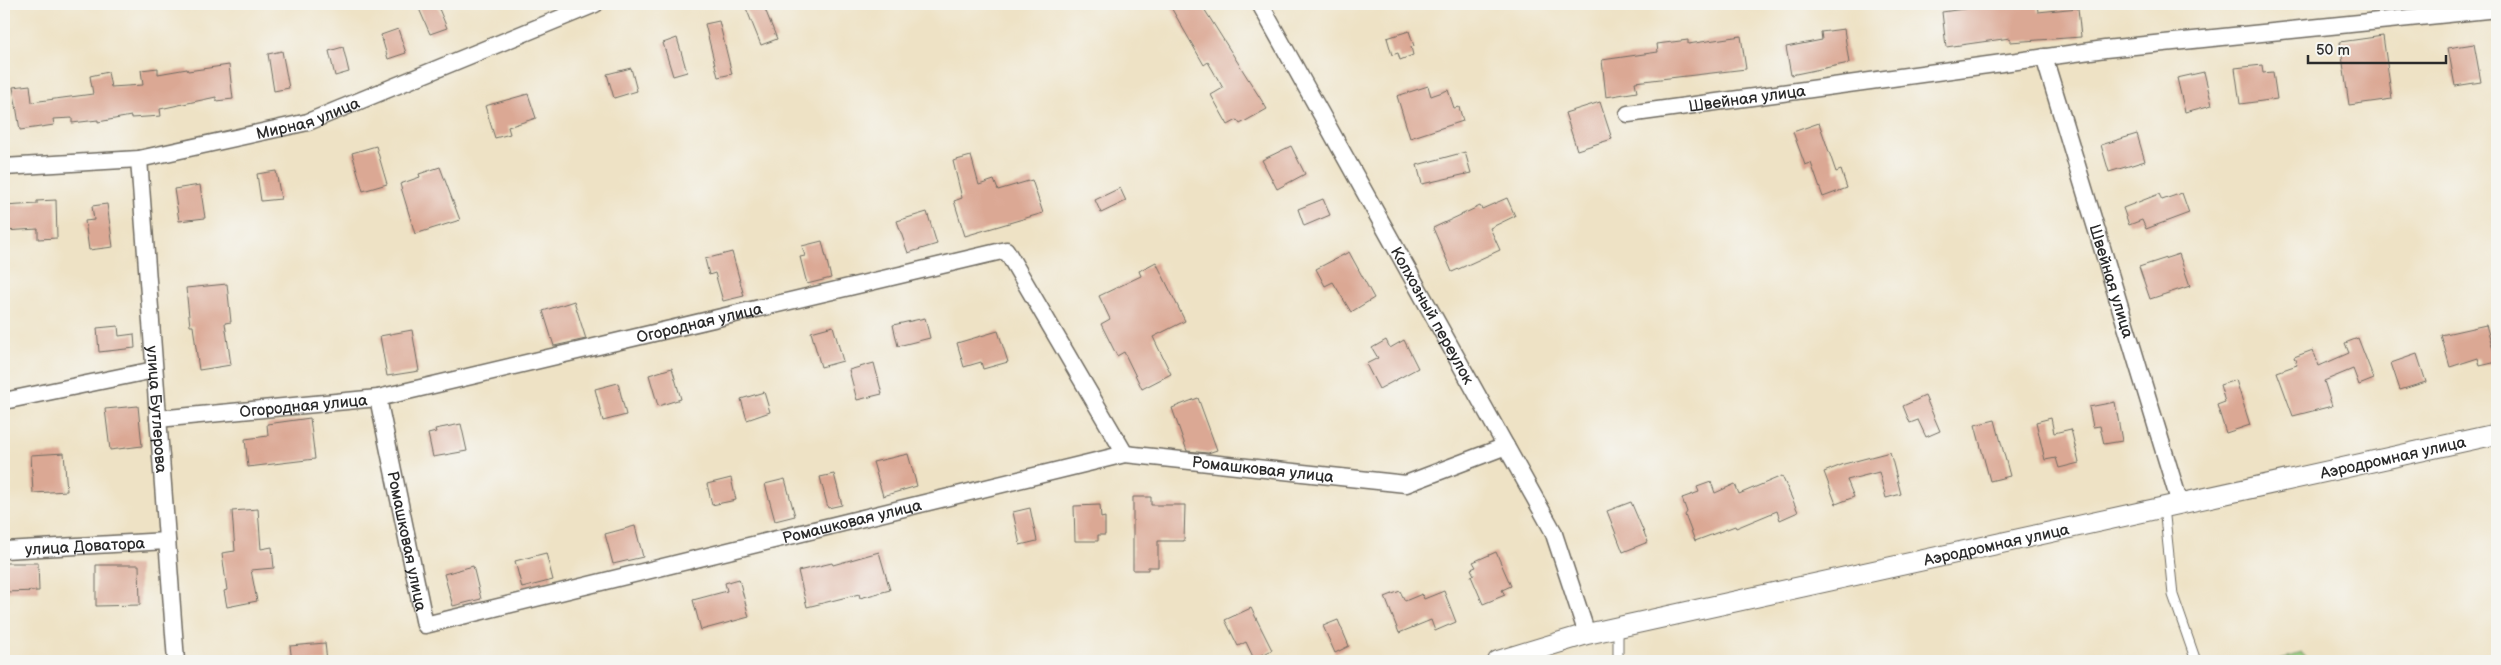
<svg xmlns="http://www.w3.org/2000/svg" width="2501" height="665" font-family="'Balsamiq Sans',sans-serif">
	<rect width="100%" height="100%" fill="#f6f6f2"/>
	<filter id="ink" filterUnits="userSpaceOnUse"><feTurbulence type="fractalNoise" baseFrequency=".02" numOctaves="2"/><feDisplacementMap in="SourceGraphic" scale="10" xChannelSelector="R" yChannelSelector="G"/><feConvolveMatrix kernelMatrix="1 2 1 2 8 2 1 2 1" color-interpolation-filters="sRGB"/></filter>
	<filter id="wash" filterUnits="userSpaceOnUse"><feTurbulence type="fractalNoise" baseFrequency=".0096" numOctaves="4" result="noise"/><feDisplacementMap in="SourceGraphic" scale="20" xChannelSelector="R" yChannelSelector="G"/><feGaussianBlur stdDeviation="1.12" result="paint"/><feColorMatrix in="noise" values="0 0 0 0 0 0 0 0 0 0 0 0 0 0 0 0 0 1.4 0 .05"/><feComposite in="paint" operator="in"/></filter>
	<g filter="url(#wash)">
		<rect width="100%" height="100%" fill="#eee2c5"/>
		<!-- green -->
		<path fill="#97ce7f" stroke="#617c55" d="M2302 653 2307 661H2273Z"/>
		<g id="blocks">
			<!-- building -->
			<path fill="#dba894" d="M417 4H437L447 28 430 34Z
				M758 4H763L777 39 761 45 746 8Z
				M1169 4H1201L1267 109 1240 124 1237 120 1228 125 1211 95 1223 88 1208 62 1204 65Z
				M1985 4H2037L2038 12 2078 8 2081 37 2010 42V38L1946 47 1942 12 1985 6Z
				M719 21 732 74 718 77 705 24Z
				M398 29 406 53 388 59 381 35Z
				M1844 29 1849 63 1791 75 1786 47 1822 40 1821 32Z
				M1409 31 1414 46 1411 47 1413 55 1400 60 1398 53 1392 55 1387 38Z
				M1741 36 1746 69 1635 82 1637 92 1606 97 1602 60 1658 52 1657 44 1688 40V44Z
				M2383 36 2392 99 2349 105 2340 42Z
				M677 38 687 72 673 76 663 43Z
				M2474 44 2481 82 2455 86 2448 48Z
				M343 47 349 72 335 76 329 51Z
				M282 51 289 88 274 91 268 54Z
				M229 65 233 99 216 101V97L160 109 161 116 131 118V116L98 122V120L72 123V118L53 119 54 125 20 130 13 87 30 85 32 102 93 94 90 76 108 72 111 87 143 85 141 70 158 68V74L187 69 188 71Z
				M2262 65 2263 73 2273 72 2277 99 2240 104 2235 68Z
				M631 68 637 91 614 98 607 74Z
				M2204 72 2212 105 2185 112 2177 78Z
				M1428 86 1431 96 1448 90 1454 108 1459 107 1463 121 1410 138 1397 96Z
				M528 94 536 118 508 127 510 134 495 138 485 106Z
				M1600 102 1612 139 1577 150 1565 113Z
				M1819 123 1836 172 1841 170 1847 188 1823 197 1811 163 1805 165 1793 132Z
				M2137 134 2145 161 2109 172 2101 145Z
				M376 146 387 184 363 191 352 153Z
				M1291 146 1305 174 1277 189 1262 160Z
				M1465 152 1471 173 1422 184 1417 165Z
				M971 156 979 185 994 180 998 190 1032 180 1043 213 965 236 954 201 962 198 953 161Z
				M440 167 460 220 415 234 400 184 420 177 419 174Z
				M276 171 281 199 261 201 257 174Z
				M200 185 205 218 179 221 174 189Z
				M1120 188 1126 201 1101 213 1095 200Z
				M2182 193 2189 213 2146 229 2142 220 2129 225 2123 208 2159 194 2162 200Z
				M1507 198 1515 216 1490 228 1500 250 1452 272 1433 228 1480 206 1482 209Z
				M1323 199 1330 215 1304 226 1298 209Z
				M56 200 57 238 38 239V229L4 231V206L37 204V201Z
				M107 204 113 247 89 250 85 221 94 220 92 206Z
				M927 212 937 244 908 253 897 221Z
				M822 241 831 278 807 284 800 257 805 256 802 246Z
				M732 252 744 296 723 301 715 273 709 275 705 259Z
				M1349 252 1374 298 1351 312 1333 282 1325 286 1316 269Z
				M2179 254 2190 286 2150 299 2139 267Z
				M1156 262 1185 321 1153 337 1171 374 1142 389 1124 352 1117 356 1101 324 1110 319 1099 296 1141 276 1139 271Z
				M227 284 231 322 225 323 231 365 199 370 193 326H190L186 288Z
				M574 301 586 339 554 346 543 311Z
				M925 318 930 338 898 346 893 325Z
				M2486 325 2497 362 2480 366 2478 358 2450 367 2441 335Z
				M118 326 119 336 134 334 135 348 99 352 97 328Z
				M833 326 843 361 821 367 811 332Z
				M412 330 419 371 387 376 380 336Z
				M998 331 1008 362 983 369 981 362 964 367 957 343Z
				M2358 338 2374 379 2359 385 2353 369 2324 381 2332 406 2293 416 2277 372 2297 365 2294 357 2313 350 2319 366 2349 353 2345 343Z
				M1386 340 1390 348 1404 340 1418 368 1379 389 1366 364 1378 358 1372 348Z
				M2417 354 2426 382 2400 390 2391 363Z
				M874 363 882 394 857 400 849 370Z
				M672 368 681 399 658 406 649 375Z
				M2236 380 2250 425 2226 433 2217 405 2225 402 2220 385Z
				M618 383 626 415 603 421 595 389Z
				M764 392 770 412 747 420 741 399Z
				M1925 396 1940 431 1926 437 1918 420 1910 423 1903 406Z
				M1198 398 1217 450 1208 453 1187 451 1172 408Z
				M2115 402 2122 441 2104 444 2100 426 2093 427 2089 407Z
				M138 406 142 446 110 450 105 409Z
				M310 418 315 459 248 467 245 439 268 436 267 424Z
				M2051 418 2054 433 2071 429 2079 463 2059 468 2056 458 2045 460 2036 422Z
				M1995 420 2010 476 1990 481 1975 425Z
				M461 424 467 451 433 457 428 434 436 432 435 429Z
				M1890 452 1901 494 1886 498 1879 472 1847 480 1854 497 1836 504 1824 472 1844 464Z
				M64 453 67 491 33 493 31 455Z
				M908 454 917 486 883 496 873 462Z
				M834 474 842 505 828 508 820 477Z
				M1782 476 1798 512 1780 520 1777 511 1736 528 1735 526 1695 541 1685 515 1687 512 1682 498 1699 492 1697 487 1711 482 1715 493 1735 484 1739 494Z
				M731 478 736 500 712 505 707 484Z
				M785 479 795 516 775 521 765 484Z
				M1133 497H1151V505H1185L1184 541H1158V567H1148V570H1133Z
				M1631 502 1648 542 1623 552 1607 511Z
				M1100 505 1101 518 1105 517V535H1098V541H1075L1074 506Z
				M1030 508 1037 541 1020 545 1013 512Z
				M258 509 261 549 272 547 274 568 251 570 257 601 227 607 224 591 227 590 222 553 235 551 232 511Z
				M635 526 643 557 613 564 605 534Z
				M879 552 890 590 860 598 859 594 807 607 798 571 832 563 833 565Z
				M1496 552 1511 586 1502 590 1505 595 1483 604 1471 576 1474 575 1471 569 1476 567 1473 562Z
				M546 553 553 580 522 588 515 561Z
				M4 563H38L39 591 4 592Z
				M96 565H139L140 605 96 606Z
				M473 566 481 599 453 606 444 574Z
				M739 579 749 617 701 630 693 600 727 591 725 583Z
				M1400 591 1405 601 1422 594 1424 599 1444 591 1456 622 1435 631 1431 620 1399 633 1385 597Z
				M1251 608 1272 650 1254 659 1246 642 1238 646 1225 620Z
				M1338 620 1349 646 1335 653 1323 626Z
				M325 643 327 661H292L290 646Z"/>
		</g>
	</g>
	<g filter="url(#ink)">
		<use href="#blocks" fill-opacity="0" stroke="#6f6b61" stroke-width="1"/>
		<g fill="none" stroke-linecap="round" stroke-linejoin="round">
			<!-- service casing -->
			<g stroke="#6f6b61" stroke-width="11">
				<path id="service" d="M2164 507 2173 595 2196 661
					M1618 661V627"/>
			</g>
			<!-- minor casing -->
			<g stroke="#6f6b61" stroke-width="19">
				<g id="minor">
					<path id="s1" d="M1260 4 1553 531 1587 634"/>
					<path id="s2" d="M2044 57 2180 504"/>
					<path id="s3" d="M1628 114 2105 49 2497 9"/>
					<path id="s4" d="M139 159 176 661"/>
					<path id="s5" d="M4 167 139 159 308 122 595 4"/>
					<path id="s6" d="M378 398 425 625 1125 454 1406 484 1506 446"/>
					<path d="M4 401 154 370"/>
					<path id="s7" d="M158 419 378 398 1006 250 1125 454"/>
					<path id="s8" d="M4 550 167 541"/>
				</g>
			</g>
			<!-- tertiary casing -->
			<g stroke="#6f6b61" stroke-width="22">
				<g id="tertiary">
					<path id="s9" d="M1498 661 1587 634 2497 434"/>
				</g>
			</g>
			<!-- service -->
			<use href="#service" stroke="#fff" stroke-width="9"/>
			<!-- minor -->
			<use href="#minor" stroke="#fff" stroke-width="16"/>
			<!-- tertiary -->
			<use href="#tertiary" stroke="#fff" stroke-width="20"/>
		</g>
	</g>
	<g text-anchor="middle" stroke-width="5" stroke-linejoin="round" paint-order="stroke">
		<!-- street labels -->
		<g font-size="16" fill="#2b2b2b" stroke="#f6f6f2">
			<text dy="6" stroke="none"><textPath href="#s3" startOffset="120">Швейная улица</textPath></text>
			<text dy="6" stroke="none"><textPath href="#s5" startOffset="309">Мирная улица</textPath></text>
			<text dy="6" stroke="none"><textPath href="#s2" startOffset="234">Швейная улица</textPath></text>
			<text dy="6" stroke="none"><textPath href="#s1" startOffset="356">Колхозный переулок</textPath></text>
			<text dy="6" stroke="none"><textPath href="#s7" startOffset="551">Огородная улица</textPath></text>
			<text dy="6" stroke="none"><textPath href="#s7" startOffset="146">Огородная улица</textPath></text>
			<text dy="6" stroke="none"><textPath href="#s4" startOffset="251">улица Бутлерова</textPath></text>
			<text dy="6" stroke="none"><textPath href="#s9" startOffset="918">Аэродромная улица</textPath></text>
			<text dy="6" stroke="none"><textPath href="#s6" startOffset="1091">Ромашковая улица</textPath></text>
			<text dy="6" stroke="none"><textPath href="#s6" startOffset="671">Ромашковая улица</textPath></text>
			<text dy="6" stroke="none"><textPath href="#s6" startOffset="146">Ромашковая улица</textPath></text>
			<text dy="6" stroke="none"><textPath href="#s9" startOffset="512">Аэродромная улица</textPath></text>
			<text dy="6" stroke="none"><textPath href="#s8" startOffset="81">улица Доватора</textPath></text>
		</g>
	</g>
	<!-- margin -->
	<rect width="2501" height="665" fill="none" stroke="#f6f6f2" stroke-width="20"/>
	<!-- scale -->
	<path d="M2308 55v8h138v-8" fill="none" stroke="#2b2b2b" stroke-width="2.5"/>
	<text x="2316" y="55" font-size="15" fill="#2b2b2b" stroke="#f6f6f2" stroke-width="4" paint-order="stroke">50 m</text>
</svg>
